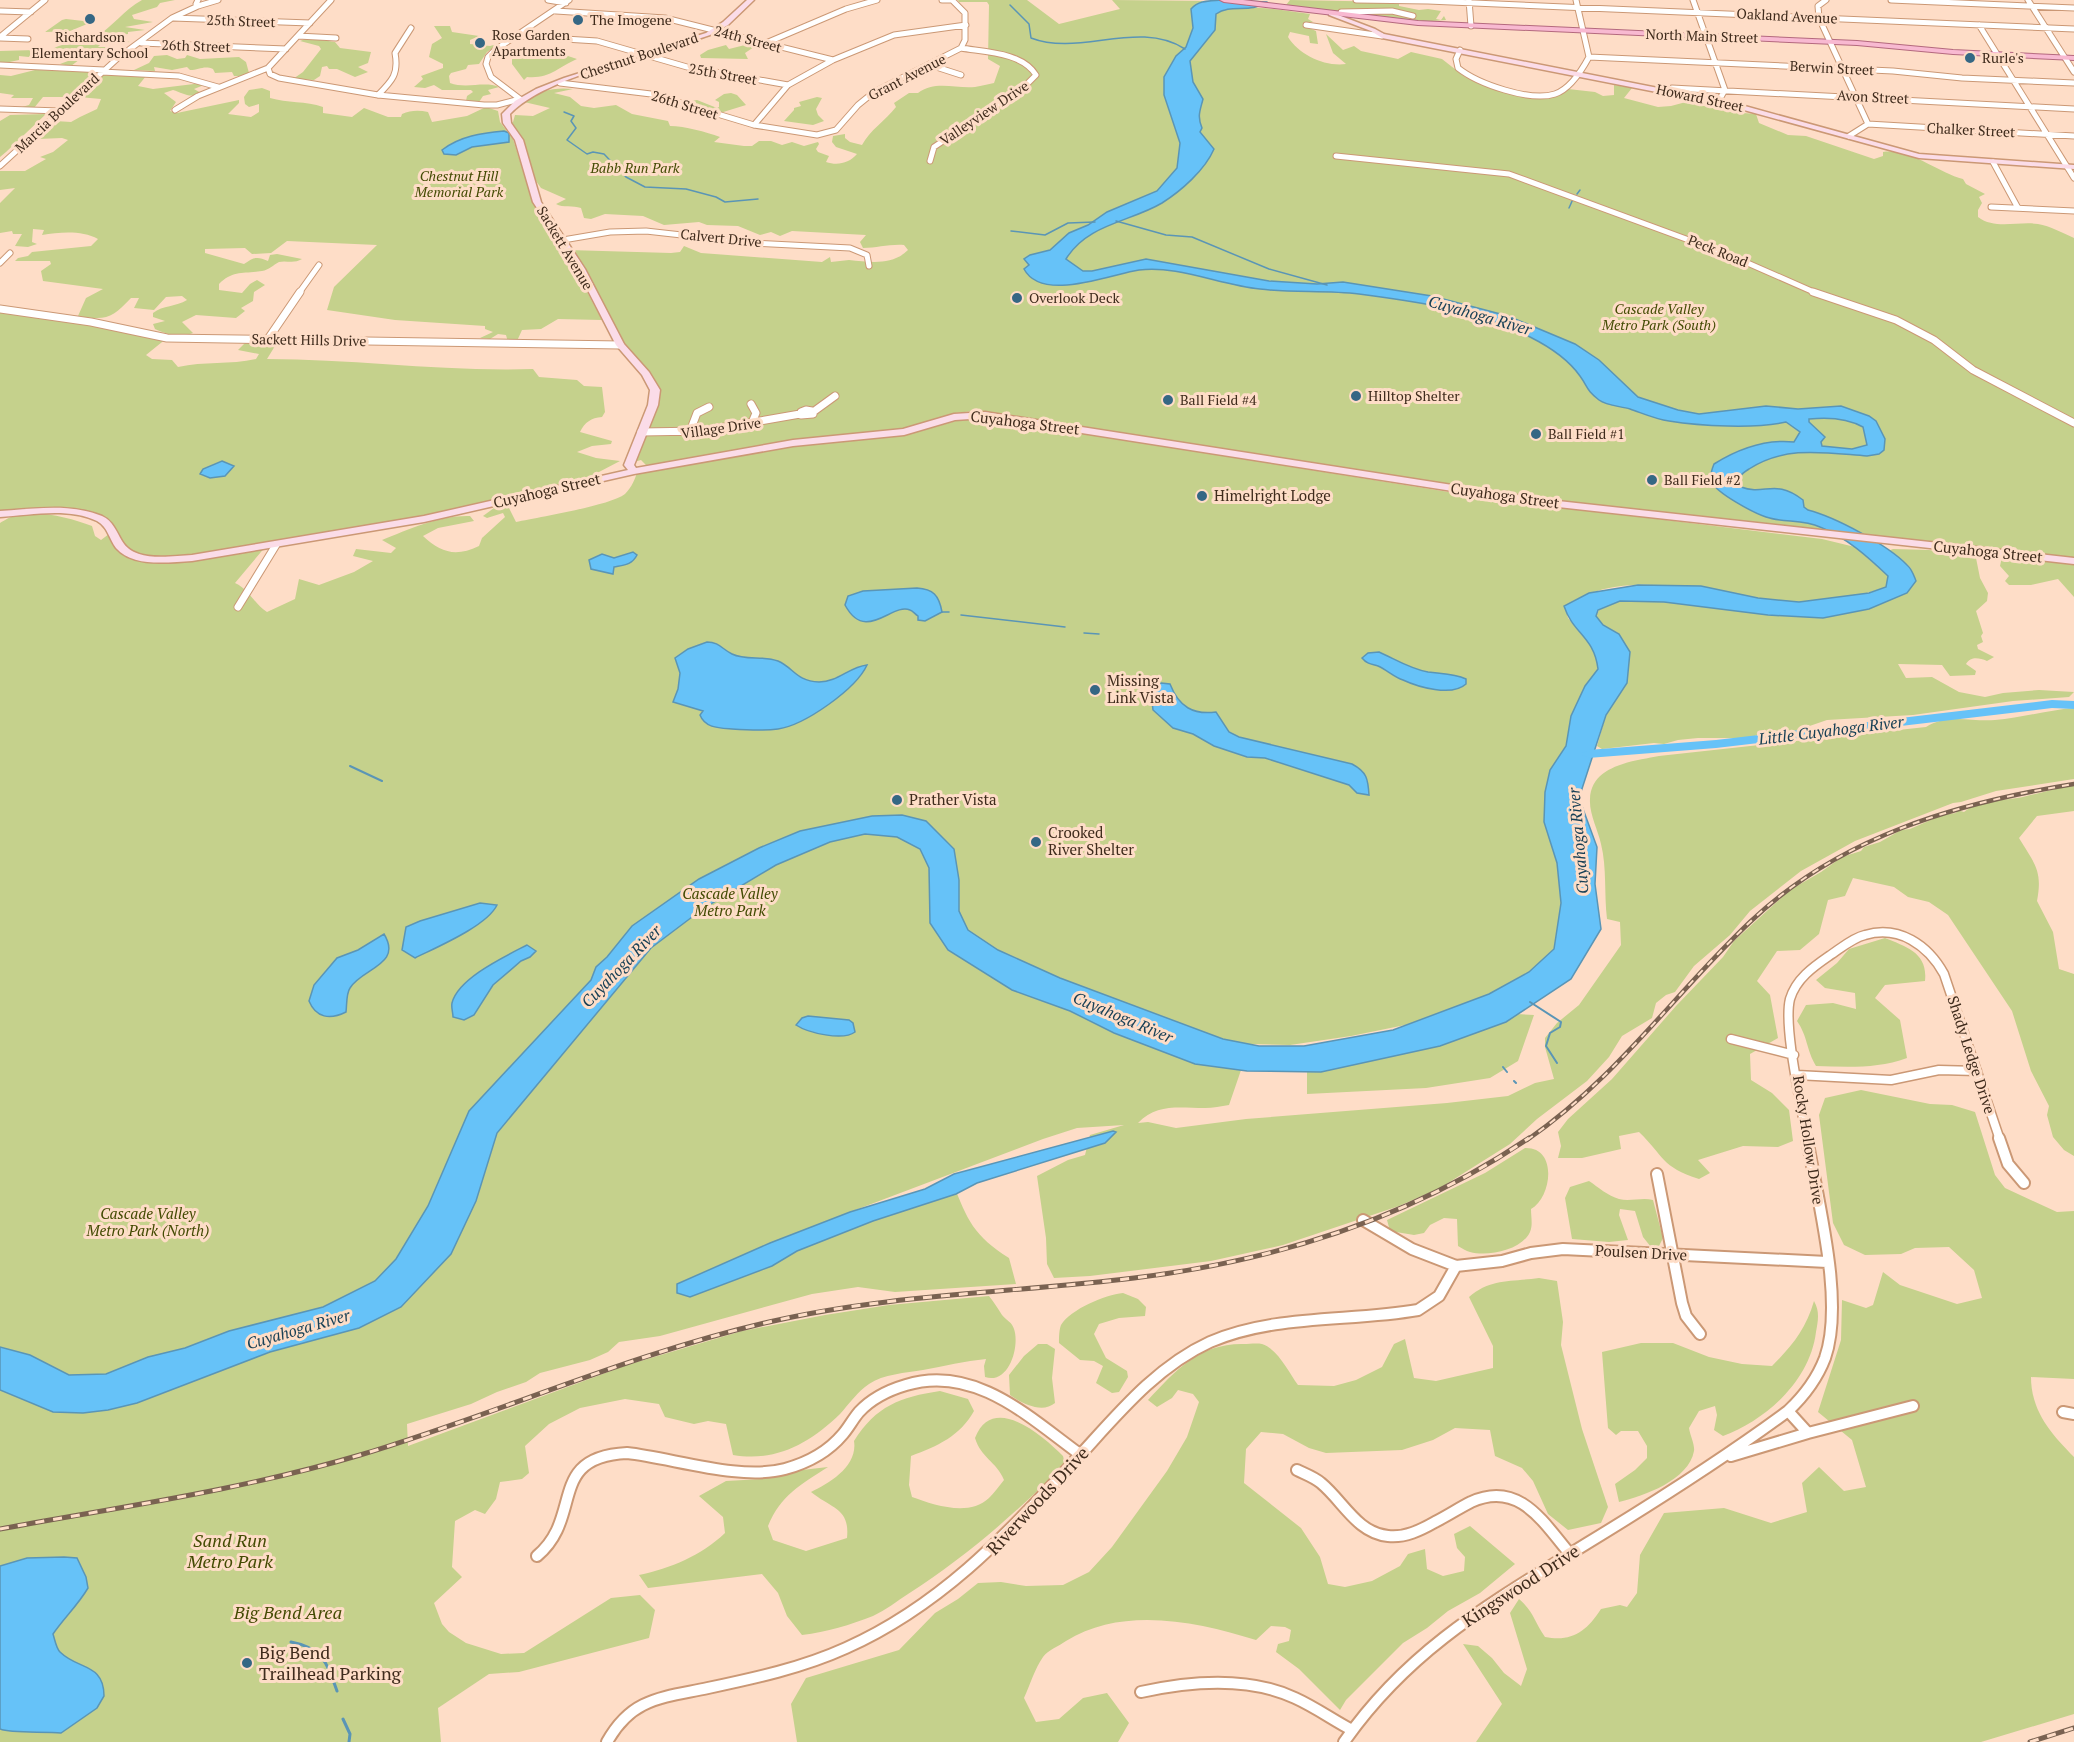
<svg xmlns="http://www.w3.org/2000/svg" width="2074" height="1742" font-family="'PT Serif',serif">
	<rect width="100%" height="100%" fill="#feddc7"/>
	<!-- green -->
	<path fill="#c5d18c" d="M142 0H175L160 3 157 7 132 15 134 19 153 22 125 27 145 30 128 32V34L114 36 111 39 130 42 101 44 98 47H112L88 53 71 66 60 64 76 58 59 60 19 56V60L0 64V51L36 50 35 53 37 54 42 52H56L50 51C64 40 83 45 95 38 112 27 124 10 142 0Z
		M958 0H1027L1059 24 1120 9 1112 0 1209 1H1203L1193 11V28L1186 47 1176 56 1164 77V95L1180 143 1177 168 1157 191 1107 212H1136L1208 150 1177 93 1190 61 1215 30 1216 14C1234 1 1287 11 1310 14L1308 19 1313 22 1302 25 1316 31 1318 44 1310 43 1309 36 1290 32 1288 37C1299 55 1325 67 1346 64L1333 53 1326 34 1343 50 1354 46 1361 51 1398 59 1411 52 1442 59 1465 77 1485 85 1540 96 1568 89 1595 92 1603 96 1614 95V85L1632 88 1624 98 1658 107 1671 106 1686 102 1731 112 1756 114 1759 123 1788 135 1806 136 1874 159 1883 156V152C1911 148 1938 173 1963 179L1966 184 1985 194 1979 197 1982 203 1978 210V217C1995 230 2018 221 2038 224 2050 226 2063 233 2074 238V561L1549 503 974 411 955 413 910 428 827 436 660 464 646 465 641 460 630 463 655 390 620 345 568 250 671 253 680 252 684 246 701 253 822 262 830 257 831 262 849 260C870 262 892 266 908 250L904 245C889 244 877 248 863 248L860 242 866 235 792 231 780 236 771 232 760 235 738 226 707 225 699 222 664 225 643 216 605 214 591 219 584 218 581 208C573 205 563 208 556 204L566 199 541 188 536 181H530L523 151 508 124 513 122 515 115 533 116 550 108 524 102C538 90 556 87 573 89L554 93 570 97 581 106 594 108 616 105 632 114 668 121 670 126C685 126 706 132 720 137L714 142 744 146H752L759 141H771L782 145 792 142 804 146 818 142 819 144 816 149 818 152 829 156 826 162C838 166 849 163 857 154L836 147 832 142 833 136 845 134V138L850 142 862 145C870 130 885 121 896 107L894 103 909 93H918C935 80 956 89 975 87 982 86 988 84 994 83L1000 66 988 59 989 5 987 2H959Z
		M1290 0 1399 2V6L1419 10 1428 9 1441 11 1436 19 1441 20 1444 16 1446 20 1432 21 1433 22 1394 20 1286 5Z
		M62 20 66 19 92 22 70 31 45 32Z
		M434 26H450L452 32 479 36 470 40V44L490 46 501 43 487 52 479 64 468 65 466 69 451 73 449 76 450 83C466 89 485 81 499 87L488 90 491 94 483 96 479 102 466 101 467 96 473 92 471 90H442L434 85 425 88 414 87 423 79 421 76 443 68V64L429 57 432 44 442 38Z
		M308 38 335 42 340 48 371 52 368 63 358 67 368 72 355 77 337 69H329L327 66 322 67 320 76 314 80 293 79 303 72 321 49 319 46 300 41Z
		M749 44H754V47L745 53 748 59 701 58 700 55 708 50 726 45 729 49Z
		M520 51 562 54 577 59C558 67 550 79 527 77L524 80 512 64V57Z
		M167 55 177 59 185 58 187 55 200 59 239 57 246 62 249 73 242 76H234L232 72 215 73 213 69C204 65 199 70 190 70L187 67 172 70 154 67 155 71 134 70 149 63 154 56Z
		M35 70 91 71 96 73 69 97H43L34 108 22 107 29 105 33 98H11L14 95 0 93V75L11 76Z
		M104 74 146 76 138 86 153 89 202 83 204 85 194 89 201 93C190 99 183 93 173 90L164 93 176 102 170 111 177 113 239 100V103L228 114 251 117 259 112V104L249 107 245 104 244 97 249 90 262 88 270 91V98C287 103 306 101 323 107V113L352 117 364 108 388 117H401L402 114C411 110 419 110 428 112L432 122 467 116 486 107 498 111 500 122 513 139 531 196 566 252 602 320 558 319 541 329 522 330 517 341 508 342 506 335 498 334 490 339 480 338 493 332 485 329V326L395 320 327 310 334 287 377 245 287 241 271 253 252 254 245 248 205 249V253L244 264C254 257 257 256 268 261L270 255 277 254 302 259C294 264 286 260 279 262 273 265 269 270 262 271 244 274 233 270 219 284V290L242 293 250 284 257 280 265 285 254 292 253 301 241 308 245 311 236 318 196 315 182 322 193 333C178 338 169 335 155 329L153 324 165 321 153 317V313C163 305 176 307 187 300L182 296 166 297 154 310 134 308 139 298H131C112 318 107 321 78 316L86 298 103 289 43 281 41 271 51 264 50 261H15L18 258 28 256 32 252 91 246 98 239C82 230 60 232 42 235L44 230 33 229 32 242 37 244 28 247 15 246 22 234H13L12 231 0 233V203L15 188 0 190V171H25L46 159 40 157 53 152 68 140 62 138 38 139 36 137 55 121 71 122 80 117 97 109 101 99 79 97Z
		M731 93 737 95 746 105 720 113 687 102 697 100 717 108 719 107V102L715 100 724 94Z
		M817 97 822 98 816 109 818 115 824 121 813 125 784 121 794 110V108L801 106 799 102Z
		M46 114 6 152 0 157V121L10 115Z
		M6 310 167 338 146 355 152 359 172 360 178 367C204 361 230 365 256 359L259 354 238 350 246 342 272 344 275 346 267 359C356 359 444 372 533 369L539 377 577 380 584 386 602 387 605 412 602 417C591 418 585 422 580 432L612 441 611 444 592 446 577 452 596 458 620 461 578 483 445 515 266 546 235 583C250 590 254 604 267 612L295 599 299 579 319 585 354 572 373 561 353 556 356 549 391 553 396 548 382 540C409 529 441 515 470 516L474 521 438 528 423 536C441 553 456 557 479 546L482 538 505 517 503 513 487 518 483 516 494 508H509L516 522C539 517 609 506 625 494 632 487 635 479 638 470L793 443 921 431 966 418 983 417 1486 498 1822 539 1855 547 1888 576 1886 587C1859 597 1828 602 1800 602 1724 603 1634 560 1565 606L1568 618 1596 652 1598 669 1585 686 1571 716 1566 746 1550 770 1544 822 1557 863 1561 903 1554 949 1529 972 1489 994 1410 1024 1351 1036 1290 1045 1250 1044 1229 1105C1221 1106 1213 1108 1205 1108 1179 1108 1157 1103 1138 1123L1148 1122 1176 1128 1246 1119 1447 1103 1508 1096 1535 1083 1554 1079 1545 1047V1038L1557 1023 1579 1005 1621 945 1620 922 1607 919C1604 894 1607 868 1601 844 1598 830 1589 814 1590 799 1591 765 1634 761 1659 756L1926 727C1948 713 1971 722 1995 720 2021 718 2048 710 2074 708V779L1996 791 1961 802 1953 803 1855 841 1801 871 1750 911 1730 935 1694 966 1675 992 1666 995 1656 1003 1652 1018 1622 1036 1609 1057 1587 1081 1537 1119 1510 1144 1440 1188 1399 1206 1283 1245 1211 1261 1090 1276 1054 1278 1047 1264 1046 1238 1037 1176 1068 1160 1085 1155 1090 1135 1124 1125 1077 1128 1043 1139 850 1212 677 1284 953 1183C967 1220 974 1236 1009 1258L1016 1284 895 1292 858 1287 812 1294 660 1336 619 1342 608 1352 590 1360 540 1373 526 1382 497 1392 471 1404 407 1424 408 1446 627 1365 742 1331 825 1315 889 1305 989 1296C994 1302 998 1309 1002 1315 1007 1321 1012 1322 1014 1329 1020 1346 1009 1385 985 1377L984 1366 986 1359C965 1361 944 1366 923 1370 906 1373 883 1374 869 1384 858 1391 849 1404 840 1414 809 1444 776 1462 733 1455L726 1424 708 1421 694 1424 665 1417 659 1404 625 1399 580 1408 549 1424 525 1446 529 1473 522 1479 500 1482 496 1499 485 1514 475 1510 455 1521 452 1567 462 1577 434 1603 442 1624 449 1632 466 1643 501 1654 524 1653 611 1598 640 1595 655 1610 649 1638 519 1672 489 1674 438 1708 441 1742H0V523C5 520 11 516 17 515 41 510 71 518 92 526L95 536 101 540 113 531 95 516 68 512 0 514V313Z
		M1893 549 1929 550 1976 558 1980 578 1988 593 1987 601 1976 611 1983 633 1981 636 1983 642 1977 645 1978 649 1994 657 1987 661C1979 658 1971 656 1966 664L1976 671 1975 675 1950 676 1942 665 1898 664 1906 678 1932 677 1959 692 1985 697 2003 693 2039 690 2074 692 2069 697 2013 701 1913 715 1827 720 1795 731 1761 734 1748 738H1698L1678 740 1664 744 1654 743 1602 749 1597 746 1606 715 1627 683 1630 652 1619 634 1603 625 1596 616 1599 610 1620 601 1664 602 1768 615 1823 618 1869 609 1916 581 1910 567 1888 551Z
		M2002 557 2074 564V597L2058 579 2031 585H2009L2005 581 2009 576 2000 566Z
		M2074 785V811L2037 816 2019 838C2034 863 2043 870 2037 901L2053 932 2059 969 2074 974V1156L2064 1150 2053 1137 2047 1115 2049 1106 2031 1071 2012 1011 1948 915 1929 902 1908 897 1894 887 1853 878 1845 896 1828 900 1819 934 1800 950 1777 951 1757 981 1770 995 1778 1038 1750 1054 1751 1080 1772 1093 1789 1110 1793 1141 1778 1147 1743 1146 1698 1160 1710 1173 1699 1179C1661 1167 1664 1156 1639 1132L1619 1136 1621 1149 1582 1158H1558L1561 1146 1558 1132 1568 1119 1612 1079 1676 1006 1723 957 1734 941 1790 890 1821 872 1842 857 1861 851 1864 847 1880 842 1901 830 1910 829 1942 815 1956 813 1957 810 1964 812C1980 799 2003 801 2023 797 2040 793 2057 788 2074 785Z
		M1885 938C1907 947 1928 953 1925 981L1885 985 1875 998 1900 1020 1907 1058C1877 1069 1847 1067 1816 1066 1806 1049 1808 1037 1797 1021L1806 1005 1833 1003 1856 1009 1855 993 1825 988 1816 980 1837 963 1849 949Z
		M1516 1014 1534 1015 1518 1061 1490 1078 1426 1088 1307 1094V1071L1321 1072 1505 1022Z
		M1861 1090 1930 1104 1952 1105 1975 1112 1995 1175 2005 1188 2057 1212 2074 1211V1379L2031 1377C2031 1411 2051 1434 2074 1457V1714L1981 1742H1476L1502 1704 1463 1644 1478 1646 1492 1658 1504 1673 1521 1686 1527 1669 1510 1613 1519 1599C1534 1612 1534 1621 1545 1637 1572 1642 1586 1632 1601 1609L1620 1605 1627 1607 1637 1593 1640 1555 1664 1513 1724 1508 1771 1523 1807 1512 1802 1483 1819 1467 1844 1491 1866 1487 1852 1440 1818 1412 1841 1340 1842 1300 1866 1308 1873 1305 1883 1272 1900 1285 1957 1304 1982 1298 1974 1270 1949 1247 1915 1248 1901 1254 1865 1255 1844 1245 1833 1223 1819 1115 1825 1098Z
		M1525 1148C1558 1147 1552 1197 1531 1209 1531 1217 1533 1225 1530 1232 1522 1250 1488 1257 1470 1252 1466 1251 1462 1248 1458 1246L1457 1219 1444 1218 1430 1225 1424 1233 1414 1235 1390 1231 1387 1220 1485 1173Z
		M1589 1181C1598 1187 1608 1196 1619 1199 1630 1202 1642 1197 1653 1200L1663 1238 1659 1246 1651 1247 1643 1237 1635 1211 1620 1209 1619 1215 1628 1240 1609 1242 1572 1239 1565 1198 1570 1187Z
		M1539 1278 1557 1281 1563 1322 1561 1345 1582 1429 1608 1507 1601 1523 1568 1530 1548 1514 1533 1481 1522 1468 1495 1456 1490 1430 1455 1428 1433 1440 1402 1450 1326 1453 1309 1448 1283 1434 1261 1432 1246 1449 1244 1483 1301 1528 1320 1557 1328 1584 1345 1587 1372 1581 1400 1566 1408 1554 1425 1549 1427 1569 1443 1576 1464 1571 1465 1557 1457 1548 1454 1534 1470 1526 1515 1564 1480 1593 1448 1611 1427 1628 1403 1643 1346 1700 1340 1710 1299 1669 1276 1652 1278 1644 1289 1641 1291 1630 1285 1627 1271 1626 1256 1640C1196 1621 1122 1606 1066 1641 1059 1646 1048 1650 1043 1657 1035 1668 1030 1685 1024 1698L1036 1722 1059 1719 1083 1698 1107 1693 1129 1723 1118 1742H797L791 1704 806 1678 899 1650 935 1613 958 1599 978 1583 1001 1582 1026 1586 1063 1585 1089 1572 1112 1547 1167 1471 1187 1437 1199 1402 1193 1394 1178 1390 1172 1398 1157 1407 1148 1400C1176 1370 1200 1343 1244 1344 1249 1344 1257 1343 1262 1344 1278 1349 1289 1373 1298 1385L1334 1386 1356 1380 1382 1367 1394 1344 1405 1339 1414 1378 1436 1381 1493 1368V1346L1469 1297C1491 1278 1511 1282 1539 1278Z
		M1123 1293 1138 1299 1146 1307 1145 1316 1119 1318 1099 1324 1094 1334 1106 1358 1127 1371 1128 1377 1119 1392 1112 1393 1096 1383 1103 1366 1094 1361 1080 1360 1059 1343C1059 1338 1059 1330 1061 1325 1071 1309 1105 1295 1123 1293Z
		M1814 1301C1820 1312 1818 1320 1816 1332 1810 1381 1766 1420 1723 1436L1714 1430 1717 1415 1715 1406 1699 1411 1689 1428C1690 1435 1695 1445 1694 1451 1689 1480 1644 1496 1619 1502L1615 1484 1635 1470 1647 1458V1446L1638 1431H1621L1616 1435 1608 1428 1602 1352 1641 1343H1673L1709 1357 1742 1364 1772 1366C1792 1346 1806 1329 1814 1301Z
		M1038 1344H1047L1055 1349 1052 1378 1055 1403C1042 1414 1021 1403 1010 1395L1009 1375 1024 1356Z
		M940 1391 968 1399 974 1411C960 1436 938 1446 911 1456L909 1485 912 1497C934 1505 969 1517 989 1498 994 1493 999 1486 1004 1480 996 1461 981 1458 975 1438 993 1392 1043 1436 1063 1456L1065 1464C1017 1512 966 1557 908 1594 897 1601 886 1610 873 1616 850 1625 827 1632 802 1635L787 1616 778 1593 762 1574 648 1588 639 1575C671 1568 701 1556 725 1533L723 1517 699 1496 726 1481 762 1479 802 1470 828 1467C800 1485 781 1495 768 1526L773 1540 806 1551 847 1538C850 1508 832 1509 811 1492 830 1483 858 1466 854 1441 876 1406 900 1397 940 1391Z"/>
	<!-- water -->
	<path fill="#66c2f8" stroke="#5a95b6" stroke-width="1.5" fill-rule="evenodd" d="M1221 0 1266 2C1251 14 1231 3 1216 14L1215 30 1190 61 1193 82 1203 99C1200 111 1197 116 1202 128L1200 132 1214 149C1205 170 1181 191 1162 203 1130 222 1087 224 1066 259L1083 271H1092L1146 259 1269 281 1317 284 1343 282 1432 296 1508 316 1575 344 1599 360 1638 397 1678 410 1699 414 1766 406 1798 409 1841 406 1869 416 1876 421 1885 439 1884 450 1879 454 1867 456C1826 453 1785 445 1749 469 1741 474 1737 477 1741 487 1765 496 1775 478 1803 500L1804 507 1808 510C1835 517 1888 545 1907 565 1912 569 1914 576 1916 581L1907 593 1869 609 1823 618 1768 615 1664 602 1620 601 1598 610 1596 616 1603 625 1619 634 1630 652 1627 683 1606 715 1579 798 1597 847 1595 884 1601 929 1571 979 1506 1022 1440 1046 1321 1072 1247 1071 1195 1064 1114 1033 1070 1011 1012 990 948 950 930 923 929 868 920 849 897 837 865 834 830 842 776 865 704 908 651 948 497 1133 476 1201 451 1254 401 1307 359 1328 270 1352 137 1403 108 1410 83 1413 53 1412 0 1390V1347L30 1355 69 1375 106 1374 148 1357 185 1348 229 1331 323 1307 375 1281 396 1259 428 1206 469 1111 591 980 596 967 607 957 632 926 699 879 759 848 800 831 872 816 902 815 926 821 954 849 959 880V911L968 930 998 950 1060 978 1223 1039 1259 1046H1304L1393 1030 1489 994 1529 972 1554 949 1561 903 1557 863 1544 822 1545 792 1550 770 1566 746 1571 716 1585 686 1598 669C1594 636 1573 634 1564 606L1589 593 1638 585 1701 586 1758 598 1799 602 1869 593 1886 587 1888 576C1868 557 1846 537 1820 527 1803 519 1783 523 1766 517 1754 513 1716 493 1712 482 1709 476 1712 469 1714 464 1738 449 1766 439 1794 442L1800 432 1786 422C1755 429 1700 426 1669 421 1655 419 1642 413 1630 409 1620 406 1607 406 1599 400 1586 390 1588 387 1580 376 1568 359 1548 346 1530 337 1480 311 1415 301 1359 294 1326 290 1292 293 1260 289 1220 285 1178 265 1139 270 1111 274 1042 303 1024 269L1029 265 1024 259 1030 255 1050 250 1069 233 1088 225 1107 212 1157 191 1177 168 1180 143 1164 95V77L1176 56 1186 47 1193 28 1191 9C1199 0 1210 1 1221 0ZM1809 419C1828 417 1847 418 1863 427L1867 445 1852 449 1822 446 1821 442 1825 437 1809 422Z
		M504 131 509 133V142L472 147 456 155 444 154 442 150C460 136 482 133 504 131Z
		M222 461 234 466 225 476 210 478 200 474 203 469Z
		M633 552 637 555C632 565 624 565 614 567L613 574 591 569 589 560 602 554 614 558Z
		M917 588C933 589 939 595 942 612L925 621 918 620V616C915 614 913 611 910 610 892 602 866 644 845 605L848 596 863 591Z
		M707 642C719 642 722 649 732 654 746 661 763 655 778 661 794 668 796 681 819 682 838 682 849 667 867 665 856 689 805 725 778 729 763 731 747 730 732 729 719 728 705 728 700 715L703 711 673 702 678 689 680 673 675 658 688 649Z
		M1379 652C1395 659 1410 669 1428 672 1442 674 1453 673 1466 679V684C1452 697 1418 687 1403 680 1394 677 1387 670 1378 666 1371 664 1367 664 1362 658L1368 653Z
		M1161 683 1170 684C1179 707 1193 715 1216 712L1229 732 1239 737 1352 764C1367 772 1368 779 1369 795L1357 793 1349 785 1265 758 1247 757 1214 746 1193 734 1173 728 1153 710 1151 693Z
		M480 903 497 905C487 926 437 947 415 958L402 950 406 927 420 921Z
		M384 934C403 965 362 968 350 988 346 994 347 1004 346 1012 330 1020 316 1018 309 1001L314 985 337 958 358 950Z
		M527 945 536 951 530 957 521 961 493 985 474 1015 464 1020 453 1017C453 1013 451 1007 452 1003 458 978 506 956 527 945Z
		M808 1016 849 1020 853 1023 855 1032C843 1041 808 1033 796 1025L802 1018Z
		M1113 1131 1116 1132 1105 1143 977 1183 956 1194 873 1221 797 1251 772 1266 690 1297 677 1293V1284L770 1243 850 1212 925 1189 954 1174Z
		M64 1557 77 1558 86 1577 88 1588C78 1605 64 1618 53 1634 55 1640 56 1648 60 1652 78 1670 104 1663 104 1696L97 1708 61 1733C45 1731 11 1734 0 1729V1566L27 1558Z"/>
	<g fill="none" stroke-linecap="round" stroke-linejoin="round">
		<!-- stream-far2 -->
		<path stroke="#5a95b6" stroke-width="1.5" d="M1010 5 1029 24 1031 38C1080 57 1138 19 1185 49
			M564 112 574 116 571 121 576 128 567 140 587 154 593 152 604 154 626 177 645 187 686 189 716 197 725 202 758 199
			M1577 194 1580 190
			M1569 208 1573 199
			M1116 221 1166 235 1192 237 1269 269 1327 285
			M1011 231 1045 235 1068 223 1095 222
			M942 612H949
			M961 615 1065 627
			M1084 633 1099 634"/>
		<!-- stream-far1 -->
		<path stroke="#5a95b6" stroke-width="2" d="M350 766 382 781
			M1530 1002 1561 1022 1560 1027 1550 1033 1546 1046 1557 1063
			M1503 1067 1507 1072
			M1514 1081 1516 1083"/>
		<!-- stream -->
		<path stroke="#5a95b6" stroke-width="3" d="M291 1642C323 1648 327 1663 337 1691
			M343 1719 350 1734 349 1742"/>
		<!-- river -->
		<path fill="#66c2f8" fill-rule="evenodd" d="M2052 700 2074 701V709L2052 708 1716 748 1588 758 1581 754 1588 750 1716 740Z"/>
		<!-- street-far3 casing -->
		<g stroke="#cb9875" stroke-width="7">
			<path id="street-far3" d="M548 0 566 3
				M942 0H952
				M1356 0 1428 1 2074 29
				M1469 0 1471 26
				M1693 0 1725 90 1718 102
				M1826 0 1818 6 1819 18 1868 124 1849 136
				M1891 0 2074 8
				M2028 0 2074 72
				M198 6 218 0
				M0 11 31 12
				M556 11 665 18 833 60
				M1341 12 1392 11 1413 16
				M173 18 310 23
				M1306 25 1382 36
				M1979 25 2074 178
				M298 36 336 38
				M517 36 597 41 687 67 788 85
				M0 37 45 0
				M0 38 28 39
				M141 43 286 49
				M766 43 846 9 877 0
				M1460 50 1456 59 1458 68C1478 84 1530 102 1555 94 1570 89 1582 70 1589 57L1576 0
				M1589 57 1893 71 1962 78 2074 83
				M0 65 104 70
				M930 65 961 75
				M268 68 270 74 279 78 378 95 484 105H497L520 99
				M102 72 179 76 218 87
				M560 83 651 94 754 125 817 135 836 130 858 105 874 92 961 48 965 40V13L952 0
				M1672 88 2074 109
				M378 95C392 81 399 74 395 53L411 28
				M520 99 491 77 486 64 488 57 495 50 569 0
				M0 109 60 111
				M175 110 198 96 268 68 331 0
				M1868 124 2074 136
				M754 125 788 85 833 60 894 35 966 25
				M1336 156 1509 174 1727 254 1816 293
				M930 161 934 147 1026 85 1036 75C1022 52 984 52 961 48
				M1993 162 2018 208
				M0 166 119 57 172 18 198 6 196 4 198 0
				M1991 207 2074 211
				M563 240 610 232 646 231 753 243 850 248 867 255 869 266
				M0 263 10 253
				M299 293 319 265"/>
		</g>
		<!-- street-far2 casing -->
		<g stroke="#cb9875" stroke-width="9">
			<path id="street-far2" d="M1813 292 1896 320 1934 340 1973 370 2074 423
				M0 309 91 322 167 338 620 345
				M268 339 300 292
				M751 404 756 413 751 425
				M806 410 812 411 813 414 801 415V412Z
				M813 412 835 396
				M641 432 702 431 800 414
				M689 434 697 413 709 407
				M238 607 276 545"/>
		</g>
		<!-- street-far1 casing -->
		<g stroke="#cb9875" stroke-width="11">
			<path id="street-far1" d="M1731 1039 1794 1055
				M1797 1075 1891 1080 1939 1070 1977 1071
				M1807 1140C1802 1108 1783 1027 1790 999 1796 979 1813 967 1829 956 1840 949 1852 938 1865 935 1899 925 1928 945 1944 974L2000 1140"/>
		</g>
		<!-- street casing -->
		<g stroke="#cb9875" stroke-width="14">
			<path id="street" d="M1999 1138 2008 1164 2024 1183
				M1657 1174 1682 1303 1686 1316 1700 1334
				M1363 1220 1412 1249 1456 1266
				M1456 1266 1502 1261 1531 1253 1563 1249 1827 1262
				M1788 1411C1804 1396 1817 1379 1825 1358 1845 1301 1817 1199 1807 1138
				M2063 1412 2074 1414
				M1731 1456 1808 1433
				M1297 1470C1305 1474 1314 1477 1321 1483 1343 1501 1357 1533 1388 1536 1405 1538 1421 1530 1435 1522 1447 1516 1459 1508 1471 1502 1519 1480 1543 1522 1570 1554
				M537 1556C584 1517 546 1457 627 1453 673 1458 740 1481 785 1469 807 1463 828 1452 843 1434 849 1427 853 1419 859 1412 871 1399 889 1390 906 1385 975 1364 1030 1418 1081 1455
				M1141 1692C1191 1681 1248 1676 1295 1698 1315 1707 1333 1720 1352 1730
				M607 1742C616 1726 627 1713 643 1705 663 1695 686 1693 708 1688 755 1678 802 1668 846 1648 938 1607 1004 1538 1071 1465 1113 1420 1153 1368 1210 1342 1275 1314 1350 1322 1418 1310L1439 1296 1456 1266
				M1344 1742C1409 1649 1491 1603 1586 1544 1655 1502 1723 1459 1788 1411L1808 1433 1913 1406"/>
		</g>
		<!-- secondary casing -->
		<g stroke="#cb9875" stroke-width="3">
			<path id="secondary" d="M747 0H754L728 25 710 35C657 54 547 75 510 114L511 123 523 140 541 202 585 269 624 344 649 372 660 390 658 405 634 465 636 468 793 440 903 429 954 414 985 412 1549 500 2074 558V564L1549 506 985 418 955 420 904 435 793 446 634 474 424 522 192 561C169 562 133 568 116 548 109 539 108 527 97 521 69 507 30 515 0 517V511C34 509 70 503 102 516 113 521 116 531 122 541 135 563 171 556 192 555L424 516 628 470 624 465 648 405 650 390 642 375 616 345 577 269 533 202 515 140 503 123 502 114 515 101 536 89 564 78 706 33 723 22Z
				M1329 13H1333L1375 29 1384 34 1734 103 1919 154 2074 165V169L1919 158 1733 107 1382 38 1371 31 1329 15Z"/>
		</g>
		<!-- primary casing -->
		<g stroke="#b4697e" stroke-width="2">
			<path id="primary" d="M1220 0H1243L1418 21 1857 41 1953 50 2074 56V60L1953 54 1857 45 1418 25 1224 2Z"/>
		</g>
		<!-- street-far3 -->
		<use href="#street-far3" stroke="#fff" stroke-width="5"/>
		<!-- street-far2 -->
		<use href="#street-far2" stroke="#fff" stroke-width="7"/>
		<!-- street-far1 -->
		<use href="#street-far1" stroke="#fff" stroke-width="8"/>
		<!-- street -->
		<use href="#street" stroke="#fff" stroke-width="10"/>
		<!-- secondary -->
		<use href="#secondary" fill="#fbdce8" fill-rule="evenodd"/>
		<!-- primary -->
		<use href="#primary" fill="#f8b9d1" fill-rule="evenodd"/>
		<!-- rail-far1 casing -->
		<g stroke="#7a6251" stroke-width="4.5">
			<path id="rail-far1" d="M1527 1140C1616 1079 1673 995 1750 922 1839 837 1956 803 2074 784"/>
		</g>
		<!-- rail casing -->
		<g stroke="#7a6251" stroke-width="5">
			<path id="rail" d="M0 1529C120 1507 242 1490 360 1455 497 1414 629 1354 769 1322 889 1294 1012 1293 1134 1278 1275 1261 1411 1218 1529 1138
				M2030 1742 2074 1728"/>
		</g>
		<!-- rail-far1 -->
		<use href="#rail-far1" stroke="#feddc7" stroke-width="2" stroke-dasharray="7" stroke-linecap="butt"/>
		<!-- rail -->
		<use href="#rail" stroke="#feddc7" stroke-width="3" stroke-dasharray="9" stroke-linecap="butt"/>
	</g>
	<!-- markers -->
	<g fill="#356784" stroke="#feddc7" stroke-width="2">
		<circle cx="90" cy="19" r="6"/>
		<circle cx="578" cy="20" r="6"/>
		<circle cx="480" cy="43" r="6"/>
		<circle cx="1970" cy="58" r="6"/>
		<circle cx="1017" cy="298" r="6"/>
		<circle cx="1356" cy="396" r="6"/>
		<circle cx="1168" cy="400" r="6"/>
		<circle cx="1536" cy="434" r="6"/>
		<circle cx="1652" cy="480" r="6"/>
		<circle cx="1202" cy="496" r="6"/>
		<circle cx="1095" cy="690" r="6"/>
		<circle cx="897" cy="800" r="6"/>
		<circle cx="1036" cy="842" r="6"/>
		<circle cx="247" cy="1663" r="6"/>
	</g>
	<g text-anchor="middle" stroke-width="6" stroke-linejoin="round" paint-order="stroke">
		<!-- far-street labels -->
		<g font-size="14" fill="#3f2b1c" stroke="#feddc7">
			<text transform="translate(1787 16) rotate(3)" y="5">Oakland Avenue</text>
			<text transform="translate(241 21) rotate(2)" y="5">25th Street</text>
			<text transform="translate(1702 36) rotate(2)" y="5">North Main Street</text>
			<text transform="translate(748 39) rotate(15)" y="5">24th Street</text>
			<text transform="translate(196 46) rotate(2)" y="5">26th Street</text>
			<text transform="translate(639 56) rotate(-18)" y="5">Chestnut Boulevard</text>
			<text transform="translate(1832 68) rotate(3)" y="5">Berwin Street</text>
			<text transform="translate(723 74) rotate(10)" y="5">25th Street</text>
			<text transform="translate(907 77) rotate(-27)" y="5">Grant Avenue</text>
			<text transform="translate(1873 97) rotate(3)" y="5">Avon Street</text>
			<text transform="translate(1700 98) rotate(12)" y="5">Howard Street</text>
			<text transform="translate(685 105) rotate(17)" y="5">26th Street</text>
			<text transform="translate(57 113) rotate(-43)" y="5">Marcia Boulevard</text>
			<text transform="translate(984 113) rotate(-34)" y="5">Valleyview Drive</text>
			<text transform="translate(1971 130) rotate(3)" y="5">Chalker Street</text>
			<text transform="translate(721 238) rotate(6)" y="5">Calvert Drive</text>
			<text transform="translate(565 248) rotate(59)" y="5">Sackett Avenue</text>
			<text transform="translate(1718 251) rotate(22)" y="5">Peck Road</text>
			<text transform="translate(309 340) rotate(1)" y="5">Sackett Hills Drive</text>
			<text transform="translate(721 428) rotate(-8)" y="5">Village Drive</text>
		</g>
		<!-- far-poi labels -->
		<g font-size="14" fill="#3f2b1c" stroke="#feddc7" text-anchor="start">
			<text x="590" y="25">The Imogene</text>
			<text x="492" y="40">Rose Garden<tspan x="492" dy="16">Apartments</tspan></text>
			<text x="90" y="42" text-anchor="middle">Richardson<tspan x="90" dy="16">Elementary School</tspan></text>
			<text x="1982" y="63">Rurle's</text>
			<text x="1029" y="303">Overlook Deck</text>
			<text x="1368" y="401">Hilltop Shelter</text>
			<text x="1180" y="405">Ball Field #4</text>
			<text x="1548" y="439">Ball Field #1</text>
			<text x="1664" y="485">Ball Field #2</text>
		</g>
		<!-- far-park labels -->
		<g font-size="14" font-style="italic" fill="#434b03" stroke="#feddc7">
			<text x="635" y="173">Babb Run Park</text>
			<text x="459" y="181">Chestnut Hill<tspan x="459" dy="16">Memorial Park</tspan></text>
			<text x="1659" y="314">Cascade Valley<tspan x="1659" dy="16">Metro Park (South)</tspan></text>
		</g>
		<!-- street labels -->
		<g font-size="15" fill="#3f2b1c" stroke="#feddc7">
			<text transform="translate(1025 423) rotate(7)" y="5">Cuyahoga Street</text>
			<text transform="translate(547 491) rotate(-13)" y="5">Cuyahoga Street</text>
			<text transform="translate(1505 496) rotate(8)" y="5">Cuyahoga Street</text>
			<text transform="translate(1988 552) rotate(6)" y="5">Cuyahoga Street</text>
			<text transform="translate(1971 1055) rotate(72)" y="5">Shady Ledge Drive</text>
			<text transform="translate(1808 1140) rotate(81)" y="5">Rocky Hollow Drive</text>
			<text transform="translate(1641 1253) rotate(3)" y="5">Poulsen Drive</text>
		</g>
		<!-- poi labels -->
		<g font-size="15" fill="#3f2b1c" stroke="#feddc7" text-anchor="start">
			<text x="1214" y="501">Himelright Lodge</text>
			<text x="1107" y="686">Missing<tspan x="1107" dy="17">Link Vista</tspan></text>
			<text x="909" y="805">Prather Vista</text>
			<text x="1048" y="838">Crooked<tspan x="1048" dy="17">River Shelter</tspan></text>
		</g>
		<!-- park labels -->
		<g font-size="15" font-style="italic" fill="#434b03" stroke="#feddc7">
			<text x="730" y="899">Cascade Valley<tspan x="730" dy="17">Metro Park</tspan></text>
			<text x="148" y="1219">Cascade Valley<tspan x="148" dy="17">Metro Park (North)</tspan></text>
		</g>
		<!-- water labels -->
		<g font-size="16" font-style="italic" fill="#184056" stroke="#feddc7">
			<text transform="translate(1480 315) rotate(16)" y="6">Cuyahoga River</text>
			<text transform="translate(1831 730) rotate(-7)" y="6">Little Cuyahoga River</text>
			<text transform="translate(1578 841) rotate(-95)" y="6">Cuyahoga River</text>
			<text transform="translate(621 966) rotate(-46)" y="6">Cuyahoga River</text>
			<text transform="translate(1123 1017) rotate(23)" y="6">Cuyahoga River</text>
			<text transform="translate(298 1329) rotate(-16)" y="6">Cuyahoga River</text>
		</g>
		<!-- near-street labels -->
		<g font-size="18" fill="#3f2b1c" stroke="#feddc7">
			<text transform="translate(1038 1501) rotate(-47)" y="6">Riverwoods Drive</text>
			<text transform="translate(1521 1586) rotate(-33)" y="6">Kingswood Drive</text>
		</g>
		<!-- near-park labels -->
		<g font-size="18" font-style="italic" fill="#434b03" stroke="#feddc7">
			<text x="230" y="1547">Sand Run<tspan x="230" dy="21">Metro Park</tspan></text>
			<text x="288" y="1619">Big Bend Area</text>
		</g>
		<!-- near-poi labels -->
		<g font-size="18" fill="#3f2b1c" stroke="#feddc7" text-anchor="start">
			<text x="259" y="1659">Big Bend<tspan x="259" dy="21">Trailhead Parking</tspan></text>
		</g>
	</g>
</svg>
